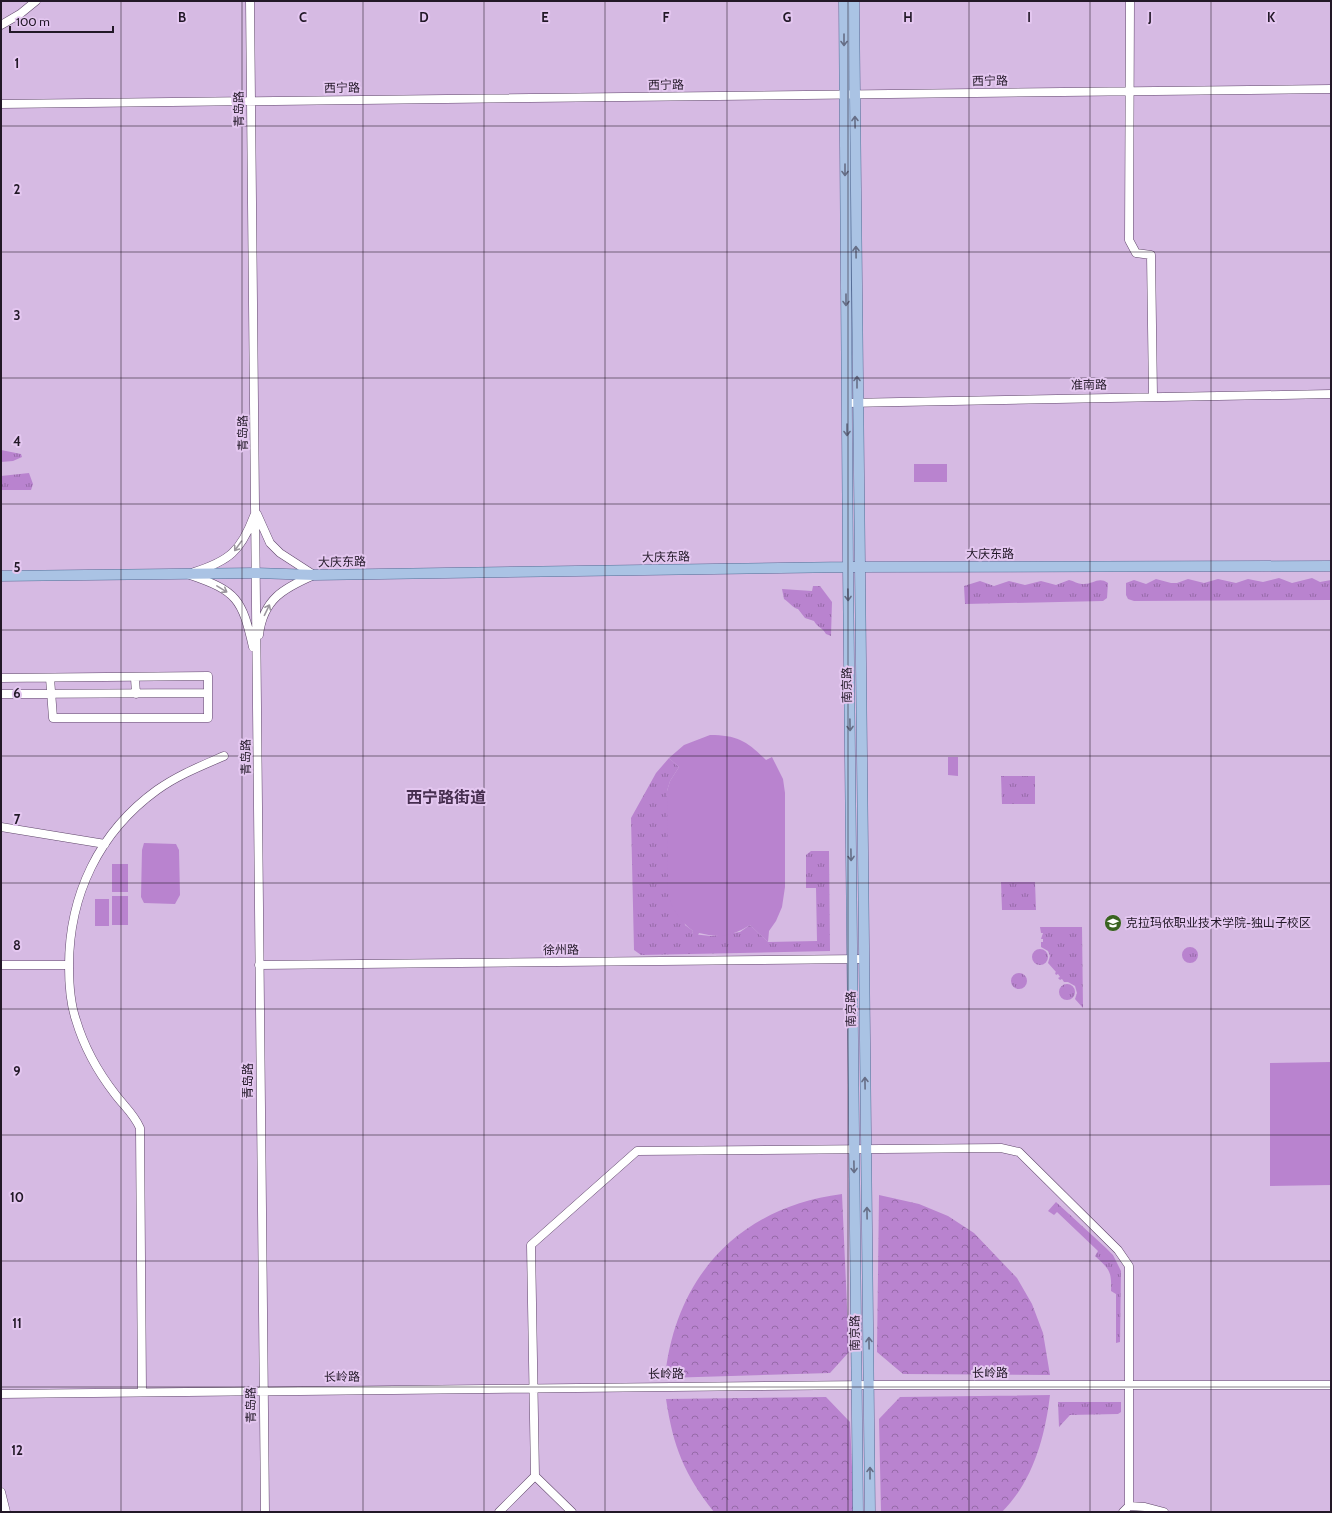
<svg xmlns="http://www.w3.org/2000/svg" width="1332" height="1513" font-family="Cabin,'Noto Sans SC',sans-serif">
	<defs>
		<pattern id="grass-tufts" width="24" height="20" patternUnits="userSpaceOnUse"><rect width="24" height="20" fill="#b983cf"/><path d="M3 7l-1-3M5 7V3M7 7l1-3M15 17l-1-3M17 17v-4M19 17l1-3" fill="none" stroke="#966aa8"/></pattern>
		<pattern id="park-crowns" width="20" height="18" patternUnits="userSpaceOnUse"><rect width="20" height="18" fill="#b983cf"/><path d="M2 6a3 3 0 1 1 6 0M12 15a3 3 0 1 1 6 0" fill="none" stroke="#966aa8"/></pattern>
	</defs>
	<rect width="100%" height="100%" fill="#d6bae3"/>
	<!-- grass -->
	<path fill="url(#grass-tufts)" d="M1 450 21 454 22 457 13 461 1 462Z
		M29 473 33 484 31 490H1V476Z
		M1279 578 1292 583 1312 578 1320 582 1331 580V600L1134 601 1128 599 1126 595V583L1134 580 1146 584 1156 579 1171 583H1177L1188 579 1204 583 1218 579 1236 583 1248 579 1263 582Z
		M1069 580C1074 581 1078 584 1082 584 1093 585 1098 576 1108 583L1107 598 1103 601 965 604 964 586 980 581 994 586 1009 581 1025 585 1041 581 1056 585Z
		M813 586H820L832 602 831 636 826 634C823 628 817 627 814 621L805 618 798 609C793 608 789 602 784 599L782 589 812 591Z
		M669 758 679 767 670 781 667 791 685 925 693 931 692 934 711 936 740 932 750 925 768 942 817 941 816 888H806V855L811 851H829L830 951 641 955 634 950 631 818 656 773Z
		M1001 776H1035V804H1002Z
		M1001 882H1035L1036 910H1002Z
		M1040 927H1082L1083 1008 1075 999 1077 993 1075 986 1068 982H1064L1062 979 1060 980 1058 978 1060 977 1058 974 1056 975 1055 973 1056 972 1048 963 1050 956 1048 951 1041 947V942H1043V939H1041L1043 933H1041Z
		M1182 955a8 8 0 1 1 16 0a8 8 0 1 1-16 0Z
		M1032 957a8 8 0 1 1 16 0a8 8 0 1 1-16 0Z
		M1011 981a8 8 0 1 1 16 0a8 8 0 1 1-16 0Z
		M1059 992a8 8 0 1 1 16 0a8 8 0 1 1-16 0Z
		M1056 1202 1106 1248 1113 1255 1121 1271 1120 1342 1116 1343V1294L1111 1291C1112 1271 1109 1269 1095 1256L1098 1251 1057 1212 1054 1215 1048 1211Z
		M1058 1402H1121V1412L1118 1414 1070 1415 1059 1427Z"/>
	<!-- park -->
	<path fill="url(#park-crowns)" d="M842 1194 849 1352 830 1373 665 1378C675 1276 740 1207 842 1194Z
		M879 1195 919 1204 948 1216 974 1233 1017 1278 1032 1304 1043 1333 1050 1375 903 1374 877 1352Z
		M1050 1395C1045 1437 1033 1481 1002 1512H881L879 1419 900 1397Z
		M826 1397 850 1422 854 1512H714C684 1474 673 1446 666 1399Z"/>
	<!-- garden -->
	<path fill="#b983cf" d="M914 464H947V482H914Z
		M710 735C737 735 747 741 766 760L772 757 783 779 785 793V887L782 907 776 921 769 931 768 942 750 925C733 936 719 938 699 933L697 937 692 934 693 931C679 920 672 910 668 893L667 791 670 781 679 767 669 758 684 745Z
		M948 757H958V776L948 775Z
		M144 843 176 844 179 850 180 895 175 904 144 903 141 897 142 850Z
		M112 864H128V892H112Z
		M112 896H128V925H112Z
		M95 899H109V926H95Z
		M1331 1062V1185L1270 1186V1063Z"/>
	<g fill="none" stroke-linecap="round" stroke-linejoin="round">
		<!-- minor casing -->
		<g stroke="#5f466a" stroke-width="9">
			<path id="minor" d="M250 1 265 1512
				M1130 1 1129 240 1136 253 1151 255 1153 396
				M1 25 20 14 36 1
				M1 104 1331 89
				M847 403 1331 394
				M257 514 270 543 280 553 314 575
				M194 572C229 561 241 551 254 516
				M190 575C237 591 242 599 253 647
				M259 635C263 599 284 588 314 575
				M1 678 208 676V693L1 694
				M50 678 53 718H208V693
				M135 678 136 694
				M1 827 105 844
				M1 965H69
				M259 965 863 959
				M142 1392 140 1128C134 1114 124 1106 115 1094 98 1072 84 1047 76 1020 70 1003 69 984 69 966 69 895 99 832 157 790 178 775 201 766 224 756
				M1 1394 869 1385H1331
				M1 1492 6 1512
				M1129 1506 1145 1507 1164 1512
				M499 1512 535 1476
				M572 1512 535 1476 531 1245 637 1151 1001 1148 1019 1152 1118 1250 1129 1266V1506L1123 1512"/>
		</g>
		<!-- major casing -->
		<g stroke="#566d96" stroke-width="11">
			<path id="major" d="M844 1 848 567 858 1512
				M854 1 870 1512
				M1 576 256 573 315 575 848 567 1331 566"/>
		</g>
		<!-- minor -->
		<use href="#minor" stroke="#fff" stroke-width="8"/>
		<!-- major -->
		<use href="#major" stroke="#aac3e4" stroke-width="10"/>
	</g>
	<!-- one-way arrows -->
	<defs><path id="oneway-shaft" d="M-6 0H5M1.5-3L5.5 0L1.5 3" fill="none" stroke-width="1.6" stroke-linecap="round" stroke-linejoin="round"/></defs>
	<g stroke="#666e86">
		<use href="#oneway-shaft" transform="translate(844 40) rotate(90)"/>
		<use href="#oneway-shaft" transform="translate(855 122) rotate(-91)"/>
		<use href="#oneway-shaft" transform="translate(845 170) rotate(90)"/>
		<use href="#oneway-shaft" transform="translate(856 252) rotate(-91)"/>
		<use href="#oneway-shaft" transform="translate(846 300) rotate(90)"/>
		<use href="#oneway-shaft" transform="translate(857 382) rotate(-90)"/>
		<use href="#oneway-shaft" transform="translate(847 430) rotate(90)"/>
		<use href="#oneway-shaft" transform="translate(848 595) rotate(89)"/>
		<use href="#oneway-shaft" transform="translate(850 725) rotate(89)"/>
		<use href="#oneway-shaft" transform="translate(851 855) rotate(89)"/>
		<use href="#oneway-shaft" transform="translate(865 1083) rotate(-91)"/>
		<use href="#oneway-shaft" transform="translate(854 1167) rotate(89)"/>
		<use href="#oneway-shaft" transform="translate(867 1213) rotate(-91)"/>
		<use href="#oneway-shaft" transform="translate(869 1343) rotate(-91)"/>
		<use href="#oneway-shaft" transform="translate(870 1473) rotate(-90)"/>
	</g>
	<g stroke="#9c979e">
		<use href="#oneway-shaft" transform="translate(238 546) rotate(126)"/>
		<use href="#oneway-shaft" transform="translate(222 589) rotate(31)"/>
		<use href="#oneway-shaft" transform="translate(267 610) rotate(-64)"/>
	</g>
	<!-- grid -->
	<path fill="none" stroke="#221827" stroke-width="1" stroke-opacity="0.55" d="M121 1V1512M242 1V1512M363 1V1512M484 1V1512M605 1V1512M727 1V1512M848 1V1512M969 1V1512M1090 1V1512M1211 1V1512M1 126H1331M1 252H1331M1 378H1331M1 504H1331M1 630H1331M1 756H1331M1 883H1331M1 1009H1331M1 1135H1331M1 1261H1331M1 1387H1331"/>
	<!-- icons -->
	<defs>
		<g id="university-disc" transform="scale(0.9)"><circle r="9.5" fill="#396320" stroke="#e4c7f0"/><path d="M0-5L7-2L0 1L-7-2ZM-4 1L0 2.5L4 1V4Q0 6-4 4Z" fill="#fff"/></g>
	</defs>
	<g fill-rule="evenodd">
		<use href="#university-disc" x="1113" y="923"/>
	</g>
	<g text-anchor="middle" stroke-width="4" stroke-linejoin="round" paint-order="stroke">
		<!-- street labels -->
		<g font-size="12" fill="#221827" stroke="#e4c7f0">
			<text transform="translate(990 81) rotate(-1)" y="4">西宁路</text>
			<text transform="translate(666 85) rotate(-1)" y="4">西宁路</text>
			<text transform="translate(342 88) rotate(-1)" y="4">西宁路</text>
			<text transform="translate(239 109) rotate(-91)" y="4">青岛路</text>
			<text transform="translate(1089 385) rotate(-1)" y="4">准南路</text>
			<text transform="translate(243 433) rotate(-91)" y="4">青岛路</text>
			<text x="990" y="558">大庆东路</text>
			<text transform="translate(666 557) rotate(-1)" y="4">大庆东路</text>
			<text transform="translate(342 562) rotate(-1)" y="4">大庆东路</text>
			<text transform="translate(847 685) rotate(-91)" y="4">南京路</text>
			<text transform="translate(246 757) rotate(-91)" y="4">青岛路</text>
			<text transform="translate(561 950) rotate(-1)" y="4">徐州路</text>
			<text transform="translate(851 1009) rotate(-91)" y="4">南京路</text>
			<text transform="translate(248 1081) rotate(-90)" y="4">青岛路</text>
			<text transform="translate(855 1333) rotate(-91)" y="4">南京路</text>
			<text x="990" y="1377">长岭路</text>
			<text x="666" y="1378">长岭路</text>
			<text transform="translate(342 1377) rotate(-1)" y="4">长岭路</text>
			<text transform="translate(251 1405) rotate(-91)" y="4">青岛路</text>
		</g>
		<!-- poi labels -->
		<g font-size="12" fill="#221827" stroke="#e4c7f0" text-anchor="start">
			<text x="1126" y="927">克拉玛依职业技术学院-独山子校区</text>
		</g>
		<!-- district labels -->
		<g font-size="16" font-weight="bold" fill="#462e4f" stroke="#e4c7f0">
			<text x="446" y="803">西宁路街道</text>
		</g>
	</g>
	<g font-size="13" text-anchor="middle" font-weight="bold" fill="#221827" stroke="#e4c7f0" stroke-width="4" stroke-linejoin="round" paint-order="stroke">
		<text x="182" y="22">B</text>
		<text x="303" y="22">C</text>
		<text x="424" y="22">D</text>
		<text x="545" y="22">E</text>
		<text x="666" y="22">F</text>
		<text x="787" y="22">G</text>
		<text x="908" y="22">H</text>
		<text x="1029" y="22">I</text>
		<text x="1150" y="22">J</text>
		<text x="1271" y="22">K</text>
		<text x="17" y="68">1</text>
		<text x="17" y="194">2</text>
		<text x="17" y="320">3</text>
		<text x="17" y="446">4</text>
		<text x="17" y="572">5</text>
		<text x="17" y="698">6</text>
		<text x="17" y="824">7</text>
		<text x="17" y="950">8</text>
		<text x="17" y="1076">9</text>
		<text x="17" y="1202">10</text>
		<text x="17" y="1328">11</text>
		<text x="17" y="1455">12</text>
	</g>
	<!-- border -->
	<rect width="1332" height="1513" fill="none" stroke="#221827" stroke-width="4"/>
	<!-- scale -->
	<path d="M10 26v6h103v-6" fill="none" stroke="#221827" stroke-width="2"/>
	<text x="16" y="26" font-size="12" fill="#221827" stroke="#e4c7f0" stroke-width="3" paint-order="stroke">100 m</text>
</svg>
